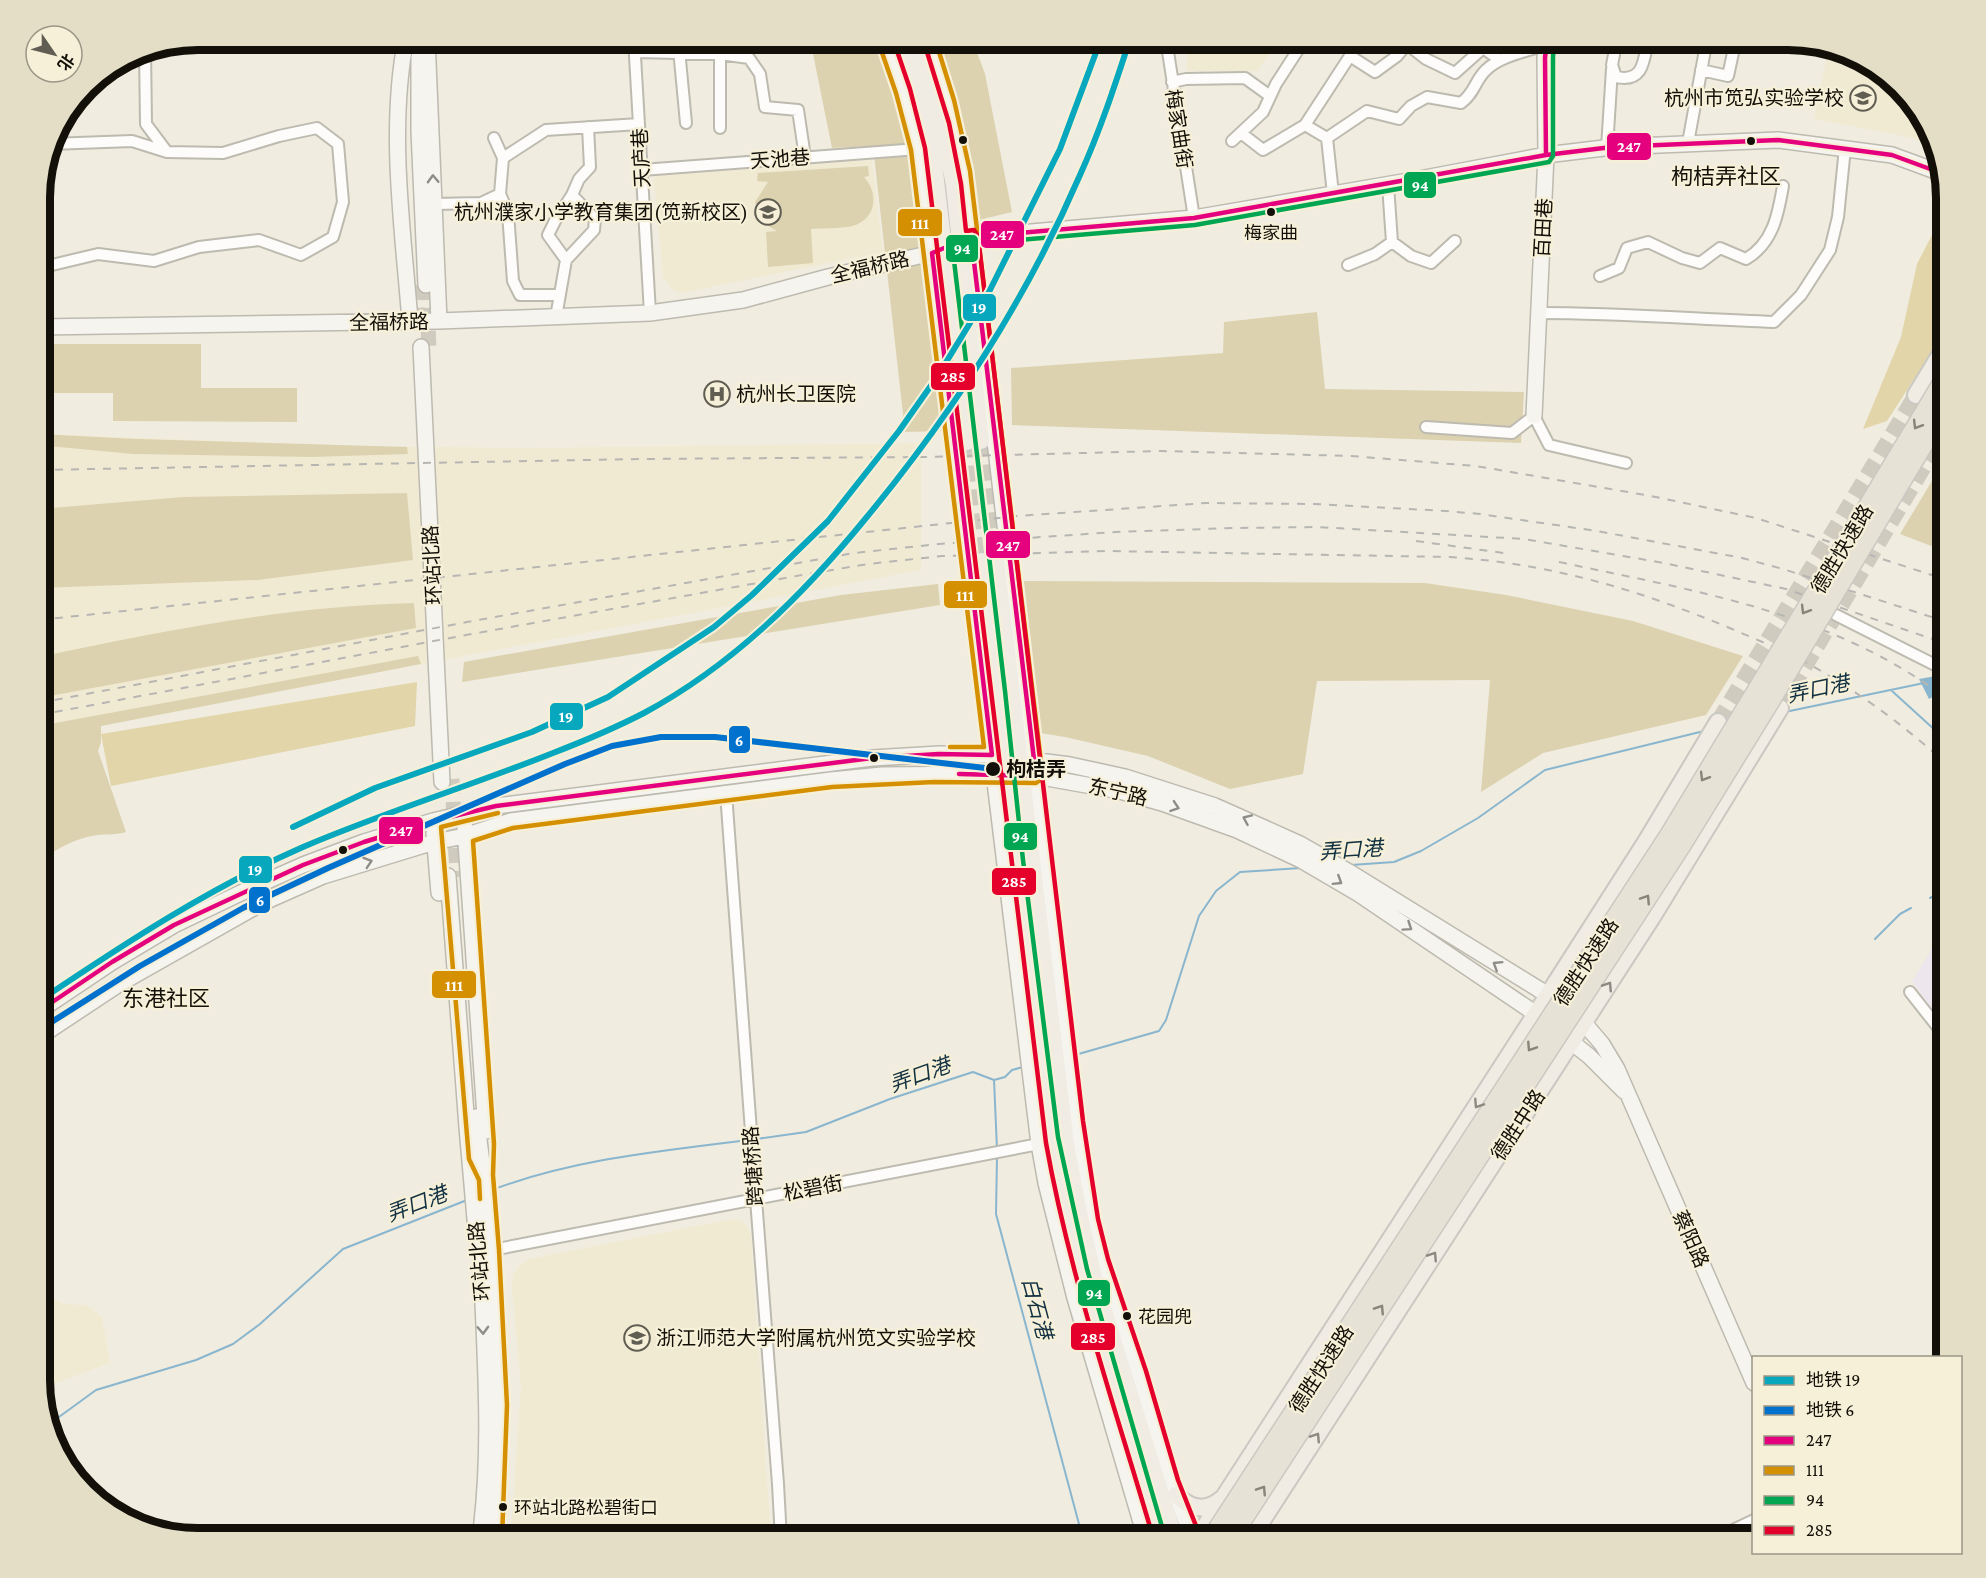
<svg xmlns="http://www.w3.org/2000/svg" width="1986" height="1578" font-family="'Crimson Pro','Noto Sans SC',serif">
	<rect width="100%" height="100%" fill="#f0ecdf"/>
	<!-- built -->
	<path fill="#f1ead3" d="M1187 39H1281L1257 71H1187Z
		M1829 46 1840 48 1893 78 1931 128 1936 149 1913 138 1814 119Z
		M872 160 883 252 682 293 673 290 663 276 653 171Z
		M39 434 353 446 530 448 921 443V570L421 664 39 738Z
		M733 1219 742 1221 748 1227 751 1236 771 1539 514 1538 511 1530 521 1388 512 1288 513 1275 520 1265 529 1259Z
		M44 1293 64 1304 87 1305 102 1317 110 1363 40 1389 39 1296Z"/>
	<!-- industrial -->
	<path fill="#ede6ec" d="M1947 920V1032L1912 981 1926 959Z"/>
	<!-- green -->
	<path fill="#dcd2b0" d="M810 39H972L985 74 1012 212 933 231 947 431 905 432 873 146 832 148Z
		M868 166 869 176 864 177C877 191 878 214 858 224 849 229 823 228 811 229L813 263 768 267 766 232 777 231C763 224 758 218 755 202L768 182 757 181 758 173Z
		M1317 312 1325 389 1524 392 1521 443 1012 425 1011 368 1223 353 1224 322Z
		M39 344H201V388H297V422L113 421V393H39Z
		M39 434 137 439 407 447 408 454 311 457 133 454 48 446 39 444Z
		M1947 456V552L1900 534Z
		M407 493 413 560 258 580 39 588V509L183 497Z
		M1023 581 1425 583 1506 595 1633 621 1743 656 1706 715 1543 753 1481 792 1490 680 1317 681 1303 774 1230 789 1148 756 1065 737 1040 733 1035 707Z
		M938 584 940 605 462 682 464 662 841 595Z
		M414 603 416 628 39 698V657C163 631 287 606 414 603Z
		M418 656 421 664 101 726V742L98 751 126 832C116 835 107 834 97 835 75 838 56 849 39 862V726Z"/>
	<!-- forest -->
	<path fill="#e1d5a9" d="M1947 206V251L1934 271 1947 284V328L1887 421 1863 429 1901 337 1917 264Z
		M417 682 415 726 111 786 101 734Z"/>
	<!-- water -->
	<path fill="#89b6ce" d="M1947 674V689L1929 699 1919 679Z"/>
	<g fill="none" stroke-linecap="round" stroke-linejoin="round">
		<!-- stream -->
		<path stroke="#89b6ce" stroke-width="2" d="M1892 691 1947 741
			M1785 712 1924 683
			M1351 865 1394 862 1421 851 1478 818 1545 770 1704 731
			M1930 898 1947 889
			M1875 939 1900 914 1911 908
			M1075 1055 1159 1031 1166 1020 1199 916 1216 891 1240 872 1301 868
			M994 1080 997 1149
			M756 1139 806 1132 890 1099 973 1072 994 1080 1005 1077 1012 1070 1023 1067
			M997 1157 996 1214 1083 1539
			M492 1190C573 1159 662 1151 748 1140
			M48 1425 96 1390 196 1360 233 1344 260 1324 343 1249 467 1200"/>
		<!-- secondary-tunnel -->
		<path stroke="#cfcbbf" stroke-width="15" stroke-dasharray="15 8" stroke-linecap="butt" d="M415 285 418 318
			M426 285 429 348
			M452 779 457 877"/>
		<!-- primary-tunnel -->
		<path stroke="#cfcbbf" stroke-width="16" stroke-dasharray="16 8" stroke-linecap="butt" d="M981 441 996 560
			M967 442 982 561
			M1780 708 1947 428
			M1718 722 1916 395"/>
		<!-- street casing -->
		<g stroke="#bdbab0" stroke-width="14">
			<path id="street" d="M634 39 650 313
				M678 39 686 123
				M1166 39 1194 218
				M1617 39 1612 65 1616 77C1644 83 1644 60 1648 39
				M635 52 720 54 749 58 760 74 765 107 798 110 805 157
				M1350 56 1375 72 1397 56 1407 44 1426 59 1455 73 1483 48 1500 60
				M1701 70 1728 76 1736 39
				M1172 82 1186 79 1245 78 1270 96
				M1305 125 1327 138
				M720 128V54L729 39
				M1241 133 1263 150 1305 125 1361 39
				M494 138 503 158
				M1232 141 1263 112 1276 84 1305 39
				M1688 143 1707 39
				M51 144 132 141 167 152
				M1607 148 1612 69
				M642 170 918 149
				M1388 185 1392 242
				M500 194 508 213 513 281 520 295H559
				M1333 194 1327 138 1367 111 1399 119 1411 106 1427 97 1461 103C1475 93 1475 80 1486 70 1501 55 1527 52 1547 44
				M434 204 481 203 500 194 503 158 546 130 639 124
				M566 260 548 235 555 221 572 195
				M39 264 52 265 98 254 154 261 199 247 259 240 301 255 333 237 343 202 338 144 317 128 279 136 223 153 167 152 146 124 145 49
				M1348 265 1375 254 1392 242 1411 256 1431 263 1455 241
				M1600 276 1619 268 1627 248 1648 242 1682 258 1700 263 1720 248 1746 259C1773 243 1778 215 1783 186
				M1539 313C1617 313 1695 319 1774 322L1801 295 1830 250 1838 217 1845 148
				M556 317 566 260 594 230 595 219 572 195 579 179 590 167 588 127
				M1426 427 1512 433 1534 416 1549 445 1626 463
				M1836 615 1947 671
				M726 793 756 1199 778 1484 781 1539
				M1910 992 1940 1030 1947 1044
				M487 1251 1039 1144
				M1714 1539 1754 1520"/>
		</g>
		<!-- secondary casing -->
		<g stroke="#bdbab0" stroke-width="18">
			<path id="secondary" d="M406 39C388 130 403 230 410 321
				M427 39 439 321
				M885 39 903 91 918 149 1039 1144 1046 1183 1075 1298 1146 1539
				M927 39 947 102 963 172 1076 1122 1091 1220 1101 1261 1139 1373 1171 1482 1193 1539
				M168 45 255 44 317 39
				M419 57V131L426 285
				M39 327 439 321 650 313 743 300 828 277 932 253 971 237 1194 218 1414 180 1546 155 1612 147 1778 140 1892 155 1941 173
				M421 347 442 782
				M1534 416 1546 155 1545 58 1547 39
				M465 828 486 1131
				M434 833 439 893
				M448 876 467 1127 476 1230 481 1252C484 1348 493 1444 480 1539
				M39 1011 112 962 174 925 249 889 303 865 364 842 433 821 496 806 872 758 939 754 992 755 1070 765 1125 777 1215 806 1300 844 1349 872 1548 995 1584 1023 1602 1044 1617 1069 1754 1383
				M39 1037 119 984 262 903 323 876 434 842 465 836 511 821 831 780 882 775 995 774 1036 776 1120 791 1162 803 1237 830 1301 860 1359 894 1536 1014 1589 1056 1624 1091
				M476 1117 490 1225 500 1405 494 1539"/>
		</g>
		<!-- primary casing -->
		<g stroke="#cac8c2" stroke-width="20">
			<path id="primary" d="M899 39 911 70 932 147 967 442
				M915 39 942 124 954 185 981 441
				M1916 395 1947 344
				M996 560 1066 1144 1078 1208 1095 1282 1175 1539
				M982 561 1051 1138 1080 1271 1158 1539
				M1176 1495C1191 1509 1205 1513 1222 1499
				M1197 1539 1543 1003 1646 842 1718 722
				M1250 1539 1652 917 1780 708"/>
		</g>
		<!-- street -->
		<use href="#street" stroke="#fdfcfa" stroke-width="10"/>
		<!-- secondary -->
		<use href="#secondary" stroke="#f6f4ef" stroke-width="15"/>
		<!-- primary -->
		<use href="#primary" stroke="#f0ece4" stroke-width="16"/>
		<!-- rail -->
		<path stroke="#b7b6b3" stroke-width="2" stroke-dasharray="8 8" stroke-linecap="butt" d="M39 470 640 459 925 457 1161 451 1351 456 1476 466 1651 496 1756 518 1947 580
			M1416 541 1511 554
			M1559 562C1695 591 1833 612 1947 699
			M39 620 1017 516 1206 503 1315 504 1446 511 1480 514 1597 531 1742 558 1783 569 1947 622
			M39 703 467 622 854 553 939 544 1116 532 1234 528 1317 527 1524 539 1664 563 1786 589 1947 644
			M39 715 466 635 802 575 868 564 942 556 1106 551 1450 557C1552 564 1637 589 1732 629 1767 644 1802 658 1834 679 1874 703 1912 733 1947 764"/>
		<!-- highway-bridge casing -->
		<g stroke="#cac8c2" stroke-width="21" stroke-linecap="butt">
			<path id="highway-bridge" d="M1211 1539 1670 834 1947 375
				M1230 1539 1681 846 1771 700 1947 405"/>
		</g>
		<!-- highway-bridge -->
		<use href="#highway-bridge" stroke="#e7e2d6" stroke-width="18"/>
		<!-- bus-1 casing -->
		<g stroke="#f7f0d8" stroke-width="9">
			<path id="bus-1" d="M1546 155 1545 58 1547 39
				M959 774 1036 776 971 237
				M39 1011 112 962 174 925 303 865 364 842 433 821 496 806 872 758 939 754 992 755 932 253 971 237 1194 218 1546 155 1612 147 1778 140 1892 155 1941 173"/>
		</g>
		<!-- bus-2 casing -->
		<g stroke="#f7f0d8" stroke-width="9">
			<path id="bus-2" d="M878 41 896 93 911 150 984 747H950
				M480 1199 479 1180 469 1159 441 827 498 813
				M502 1539 507 1405 499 1250 493 1175 494 1144 473 841 513 828 832 787 934 782 1036 783 1043 778 970 171 954 100 935 39"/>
		</g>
		<!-- bus-3 casing -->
		<g stroke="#f7f0d8" stroke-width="9">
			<path id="bus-3" d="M1165 1537 1087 1269 1058 1137 1023 860 1005 691 953 252 973 244 1195 225 1549 162 1553 156V58L1554 40"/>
		</g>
		<!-- bus-4 casing -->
		<g stroke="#f7f0d8" stroke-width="9">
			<path id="bus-4" d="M893 39 910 89 925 148 1046 1143C1070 1277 1115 1407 1153 1537
				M923 39 949 123 961 184 966 231 974 230 978 236 1083 1121 1098 1219 1108 1259 1146 1371 1178 1480 1200 1536"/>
		</g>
		<!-- bus-1 -->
		<use href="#bus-1" stroke="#e5007d" stroke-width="4.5"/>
		<!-- bus-2 -->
		<use href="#bus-2" stroke="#d59001" stroke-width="4.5"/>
		<!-- bus-3 -->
		<use href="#bus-3" stroke="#00a651" stroke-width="4.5"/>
		<!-- bus-4 -->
		<use href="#bus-4" stroke="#e4002b" stroke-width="4.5"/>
		<!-- metro-1 casing -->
		<g stroke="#f7f0d8" stroke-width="10">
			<path id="metro-1" d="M293 827 375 788 532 732 608 697 714 627 752 595 828 521 899 431 937 377 989 292 1060 149 1101 39
				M39 1001C124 944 209 888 303 847 385 812 470 786 553 753 584 741 615 728 644 713 733 665 803 595 866 518 953 413 1026 300 1080 175 1100 131 1115 85 1130 39"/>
		</g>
		<!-- metro-2 casing -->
		<g stroke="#f7f0d8" stroke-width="10">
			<path id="metro-2" d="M39 1030 140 966 243 908 328 868 565 764 612 746 661 737H715L994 769"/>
		</g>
		<!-- metro-1 -->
		<use href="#metro-1" stroke="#07a8be" stroke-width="6"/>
		<!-- metro-2 -->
		<use href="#metro-2" stroke="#0072ce" stroke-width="6"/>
	</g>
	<!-- one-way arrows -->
	<defs><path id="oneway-chevron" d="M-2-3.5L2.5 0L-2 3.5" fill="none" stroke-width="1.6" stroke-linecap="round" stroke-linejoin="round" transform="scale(1.5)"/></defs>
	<g stroke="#8f8d87">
		<use href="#oneway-chevron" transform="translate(433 179) rotate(-92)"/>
		<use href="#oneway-chevron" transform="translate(1175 807) rotate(19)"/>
		<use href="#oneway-chevron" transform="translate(1247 819) rotate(-156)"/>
		<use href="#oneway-chevron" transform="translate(368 862) rotate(-18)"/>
		<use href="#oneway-chevron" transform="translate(1338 881) rotate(32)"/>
		<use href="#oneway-chevron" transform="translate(1408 927) rotate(34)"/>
		<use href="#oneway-chevron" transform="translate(1497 965) rotate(-148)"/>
		<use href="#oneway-chevron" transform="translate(483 1330) rotate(88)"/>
	</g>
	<g stroke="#878479">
		<use href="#oneway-chevron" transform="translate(1917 425) rotate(121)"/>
		<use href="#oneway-chevron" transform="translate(1805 610) rotate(121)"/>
		<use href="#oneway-chevron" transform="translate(1704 777) rotate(121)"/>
		<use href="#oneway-chevron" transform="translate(1646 899) rotate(-57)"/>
		<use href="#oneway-chevron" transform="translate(1531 1047) rotate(123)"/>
		<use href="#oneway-chevron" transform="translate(1380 1309) rotate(-57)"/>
		<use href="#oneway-chevron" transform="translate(1262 1490) rotate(-57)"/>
	</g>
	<g stroke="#8c8981">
		<use href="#oneway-chevron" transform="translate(1608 986) rotate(-57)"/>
		<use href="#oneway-chevron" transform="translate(1478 1104) rotate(123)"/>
		<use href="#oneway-chevron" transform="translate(1433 1256) rotate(-57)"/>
		<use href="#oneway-chevron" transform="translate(1316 1437) rotate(-57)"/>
	</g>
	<!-- icons -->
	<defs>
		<g id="school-ring" transform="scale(1.35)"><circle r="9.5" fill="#f7f0d8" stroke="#605d53" stroke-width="1.5"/><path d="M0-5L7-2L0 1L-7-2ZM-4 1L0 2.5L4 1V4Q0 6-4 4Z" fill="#605d53"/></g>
		<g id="hospital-ring" transform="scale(1.35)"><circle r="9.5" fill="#f7f0d8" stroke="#605d53" stroke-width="1.5"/><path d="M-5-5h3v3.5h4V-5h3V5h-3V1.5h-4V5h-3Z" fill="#605d53"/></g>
	</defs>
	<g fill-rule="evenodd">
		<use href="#school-ring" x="1863" y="98"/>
		<use href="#school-ring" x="768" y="212"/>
		<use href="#hospital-ring" x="717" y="394"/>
		<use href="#school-ring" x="637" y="1338"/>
	</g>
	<!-- markers -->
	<g fill="#121008" stroke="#f7f0d8" stroke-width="2">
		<circle cx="963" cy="140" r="5"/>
		<circle cx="1751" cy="141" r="5"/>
		<circle cx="1271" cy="212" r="5"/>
		<circle cx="874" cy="758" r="5"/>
		<circle cx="993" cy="769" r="8"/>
		<circle cx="343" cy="850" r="5"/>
		<circle cx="1127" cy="1316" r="5"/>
		<circle cx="503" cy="1507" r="5"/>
	</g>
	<g text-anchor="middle" stroke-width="4.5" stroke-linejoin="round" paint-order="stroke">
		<!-- bus labels -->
		<g font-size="18" fill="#121008" stroke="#f7f0d8" text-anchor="start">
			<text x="1271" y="239" text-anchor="middle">梅家曲</text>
			<text x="1138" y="1323">花园兜</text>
			<text x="514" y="1514">环站北路松碧街口</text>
		</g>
		<!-- poi labels -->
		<g font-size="20" fill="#121008" stroke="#f7f0d8" text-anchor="end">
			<text x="1844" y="105">杭州市笕弘实验学校</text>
			<text x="748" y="219">杭州濮家小学教育集团(笕新校区)</text>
			<text x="736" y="401" text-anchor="start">杭州长卫医院</text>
			<text x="656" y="1345" text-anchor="start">浙江师范大学附属杭州笕文实验学校</text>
		</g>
		<!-- street labels -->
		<g font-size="20" fill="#121008" stroke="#f7f0d8">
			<text transform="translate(1179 129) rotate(81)" y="7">梅家曲街</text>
			<text transform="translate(641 158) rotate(-93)" y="7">天庐巷</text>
			<text transform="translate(780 159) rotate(-4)" y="7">天池巷</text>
			<text transform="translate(1543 228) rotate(-87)" y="7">百田巷</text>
			<text transform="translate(870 267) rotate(-13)" y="7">全福桥路</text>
			<text transform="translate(389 322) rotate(-1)" y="7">全福桥路</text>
			<text transform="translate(1842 549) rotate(-59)" y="7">德胜快速路</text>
			<text transform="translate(432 565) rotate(-93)" y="7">环站北路</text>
			<text transform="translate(1118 792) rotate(13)" y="7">东宁路</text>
			<text transform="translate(1586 962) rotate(-57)" y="7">德胜快速路</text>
			<text transform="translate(1518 1125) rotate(-57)" y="7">德胜中路</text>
			<text transform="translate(753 1166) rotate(-94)" y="7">跨塘桥路</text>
			<text transform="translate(813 1188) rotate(-11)" y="7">松碧街</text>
			<text transform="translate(1691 1239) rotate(66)" y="7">蔡阳路</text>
			<text transform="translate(479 1261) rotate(-95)" y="7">环站北路</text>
			<text transform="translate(1321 1369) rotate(-57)" y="7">德胜快速路</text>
		</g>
		<!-- stop labels -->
		<g font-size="20" font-weight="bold" fill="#121008" stroke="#f7f0d8" text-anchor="start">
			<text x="1006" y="776">枸桔弄</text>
		</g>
		<!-- water labels -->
		<g font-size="21" font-style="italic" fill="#113041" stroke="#f7f0d8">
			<text transform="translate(1818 689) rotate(-12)" y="7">弄口港</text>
			<text transform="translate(1351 850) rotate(-4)" y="7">弄口港</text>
			<text transform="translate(920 1075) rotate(-20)" y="7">弄口港</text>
			<text transform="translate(417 1204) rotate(-21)" y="7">弄口港</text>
			<text transform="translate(1037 1308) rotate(75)" y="7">白石港</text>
		</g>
		<!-- quarter labels -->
		<g font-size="22" fill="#121008" stroke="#f7f0d8">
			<text x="1726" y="184">枸桔弄社区</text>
			<text x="166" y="1006">东港社区</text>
		</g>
	</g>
	<!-- crop -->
	<path d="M0 0H1986V1578H0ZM198 50H1788A148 148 0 0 1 1936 198V1380A148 148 0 0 1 1788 1528H198A148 148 0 0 1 50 1380V198A148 148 0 0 1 198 50Z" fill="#e5dec7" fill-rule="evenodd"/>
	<path fill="none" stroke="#121008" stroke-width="8" d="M198 50H1788A148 148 0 0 1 1936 198V1380A148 148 0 0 1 1788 1528H198A148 148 0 0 1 50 1380V198A148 148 0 0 1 198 50Z"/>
	<g stroke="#f7f0d8" stroke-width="2">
		<rect x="1606" y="132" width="46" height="29" rx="6" fill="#e5007d"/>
		<rect x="1403" y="171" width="34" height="28" rx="6" fill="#00a651"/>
		<rect x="897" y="208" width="46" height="29" rx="6" fill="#d59001"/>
		<rect x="980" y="220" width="45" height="29" rx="6" fill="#e5007d"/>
		<rect x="945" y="234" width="34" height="29" rx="6" fill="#00a651"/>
		<rect x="962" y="293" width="35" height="29" rx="6" fill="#07a8be"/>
		<rect x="930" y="362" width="46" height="29" rx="6" fill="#e4002b"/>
		<rect x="985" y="530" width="46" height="29" rx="6" fill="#e5007d"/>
		<rect x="943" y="580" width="45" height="29" rx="6" fill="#d59001"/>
		<rect x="549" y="702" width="35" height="29" rx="6" fill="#07a8be"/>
		<rect x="728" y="725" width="23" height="29" rx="6" fill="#0072ce"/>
		<rect x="378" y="816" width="46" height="29" rx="6" fill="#e5007d"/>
		<rect x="1003" y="822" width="35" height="29" rx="6" fill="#00a651"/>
		<rect x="238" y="855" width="35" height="29" rx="6" fill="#07a8be"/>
		<rect x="991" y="867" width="46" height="29" rx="6" fill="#e4002b"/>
		<rect x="248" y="886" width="23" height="28" rx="6" fill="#0072ce"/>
		<rect x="431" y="970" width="46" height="29" rx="6" fill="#d59001"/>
		<rect x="1077" y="1279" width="34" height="28" rx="6" fill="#00a651"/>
		<rect x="1070" y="1322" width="46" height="29" rx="6" fill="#e4002b"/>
	</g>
	<g font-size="16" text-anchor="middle" font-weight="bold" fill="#fff">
		<text x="1629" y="152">247</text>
		<text x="1420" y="191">94</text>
		<text x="920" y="229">111</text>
		<text x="1002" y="240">247</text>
		<text x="962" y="254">94</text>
		<text x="979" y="313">19</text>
		<text x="953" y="382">285</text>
		<text x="1008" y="551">247</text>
		<text x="965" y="601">111</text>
		<text x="566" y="722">19</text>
		<text x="739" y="746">6</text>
		<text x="401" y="836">247</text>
		<text x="1020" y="842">94</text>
		<text x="255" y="875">19</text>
		<text x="1014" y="887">285</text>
		<text x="260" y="906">6</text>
		<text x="454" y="991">111</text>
		<text x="1094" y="1299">94</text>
		<text x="1093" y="1343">285</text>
	</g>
	<!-- legend -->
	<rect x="1752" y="1356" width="210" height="198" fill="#f7f0d8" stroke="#9b9685" stroke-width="1.5"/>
	<rect x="1764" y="1376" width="30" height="9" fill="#07a8be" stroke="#9b9685" stroke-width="1.5"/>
	<text x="1806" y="1386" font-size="18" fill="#121008">地铁 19</text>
	<rect x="1764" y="1406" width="30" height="9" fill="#0072ce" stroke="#9b9685" stroke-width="1.5"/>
	<text x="1806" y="1416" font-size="18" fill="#121008">地铁 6</text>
	<rect x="1764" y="1436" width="30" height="9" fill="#e5007d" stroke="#9b9685" stroke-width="1.5"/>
	<text x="1806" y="1446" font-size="18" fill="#121008">247</text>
	<rect x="1764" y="1466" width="30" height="9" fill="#d59001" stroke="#9b9685" stroke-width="1.5"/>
	<text x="1806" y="1476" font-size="18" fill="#121008">111</text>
	<rect x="1764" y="1496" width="30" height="9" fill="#00a651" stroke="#9b9685" stroke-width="1.5"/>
	<text x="1806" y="1506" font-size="18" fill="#121008">94</text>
	<rect x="1764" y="1526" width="30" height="9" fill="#e4002b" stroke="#9b9685" stroke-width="1.5"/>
	<text x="1806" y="1536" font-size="18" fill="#121008">285</text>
	<!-- north arrow -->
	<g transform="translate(54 54) rotate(125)"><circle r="28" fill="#f7f0d8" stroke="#9b9685" stroke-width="1.5"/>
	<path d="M0-4.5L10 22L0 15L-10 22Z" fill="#605d53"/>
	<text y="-9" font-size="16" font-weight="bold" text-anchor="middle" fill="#121008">北</text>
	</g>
</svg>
